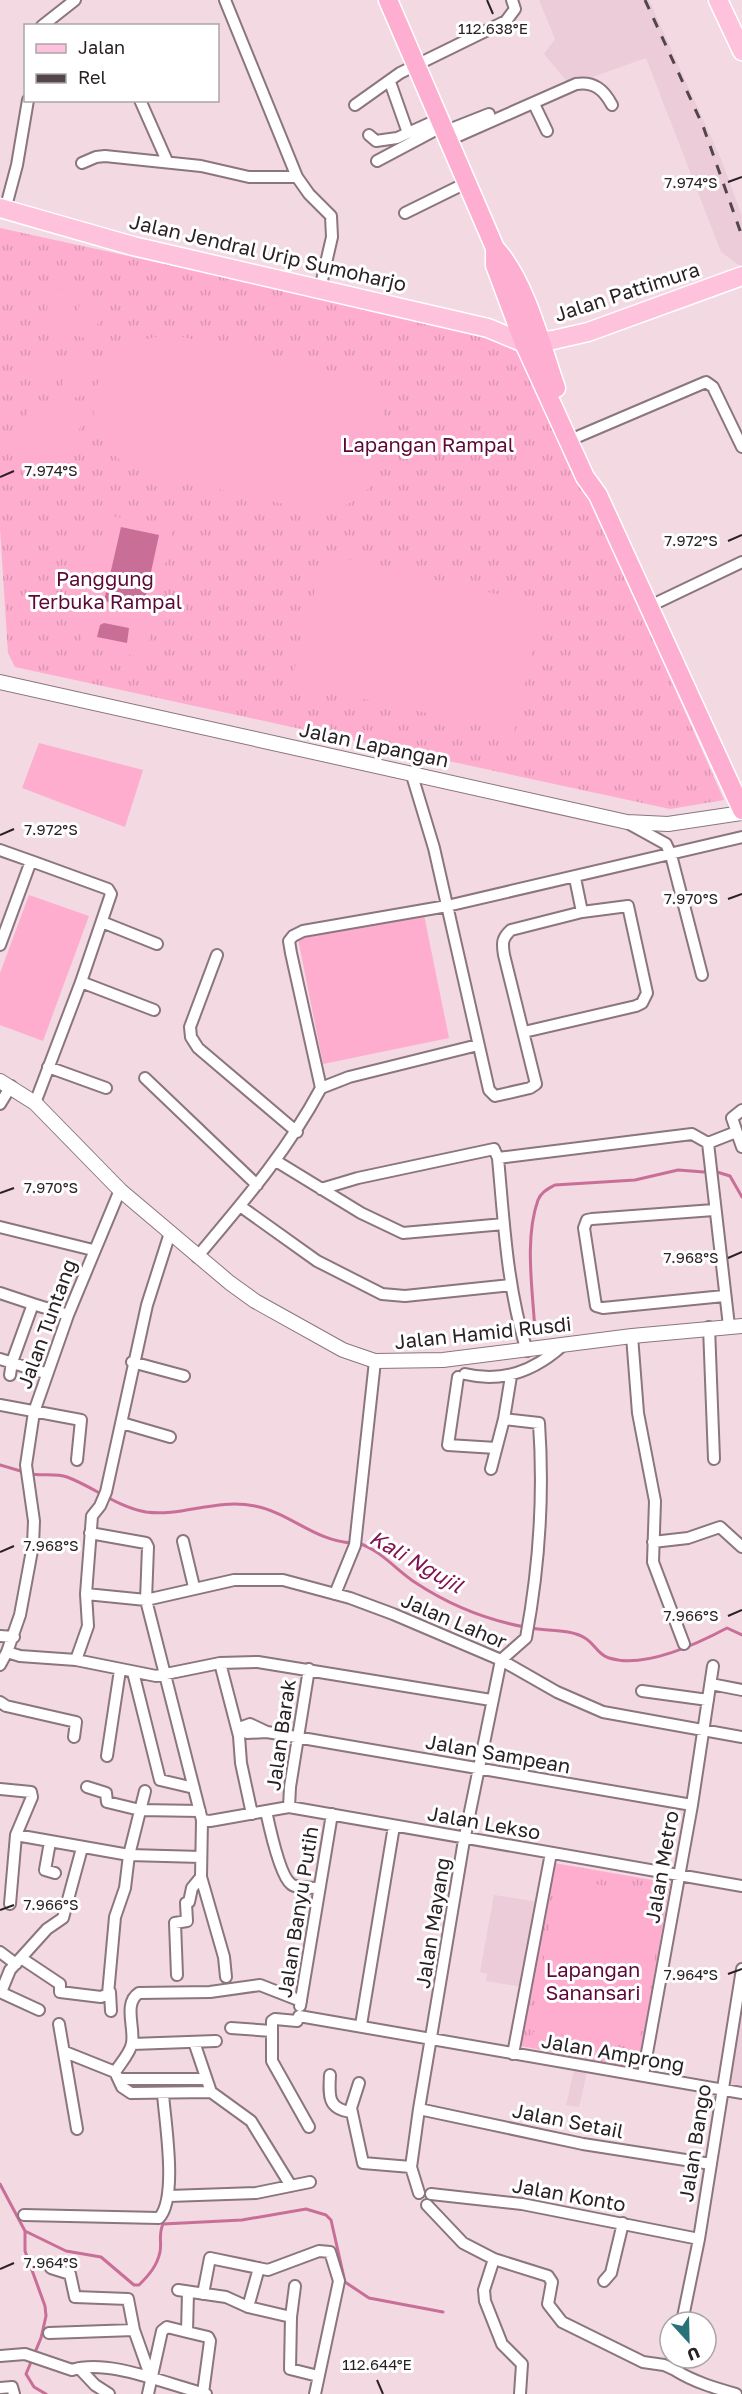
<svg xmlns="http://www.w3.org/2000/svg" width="742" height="2394" font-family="'Golos Text',sans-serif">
	<defs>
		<pattern id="grass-tufts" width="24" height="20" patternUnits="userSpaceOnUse" patternTransform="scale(1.5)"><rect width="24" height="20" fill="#feadcf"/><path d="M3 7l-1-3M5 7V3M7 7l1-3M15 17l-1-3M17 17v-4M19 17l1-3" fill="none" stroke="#da95b2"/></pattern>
	</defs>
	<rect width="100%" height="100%" fill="#f2d9e2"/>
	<!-- built -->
	<path fill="#ecccd8" d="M539 0H649L721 159 742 216V270L739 265 721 252 646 58 570 85 544 54 555 39Z
		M494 1895 540 1902 523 1987 486 1981 487 1974 480 1972Z
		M742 2003V2088L732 2086 727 2079Z
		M574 2070 587 2072 579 2107 566 2105Z"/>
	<!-- grass -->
	<path fill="url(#grass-tufts)" d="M0 228 499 337 525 354 545 395 724 800 670 809 15 667 8 653 0 529Z
		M554 1863 670 1883 638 2069 521 2046Z"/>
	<!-- garden -->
	<path fill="#feadcf" d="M52 287 73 293 65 333 43 328Z
		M82 294 103 300 94 340 73 335Z
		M173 335C213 344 342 365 367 389 387 407 393 441 383 465 371 494 350 508 320 512L142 472C61 440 88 337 173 335Z
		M38 354 57 358 50 391 31 386Z
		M67 361 87 365 79 398 60 394Z
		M29 402 83 413 71 469 17 457Z
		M106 515 173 528 145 658 80 644 93 585 85 583 94 541 101 542Z
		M324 554 543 605 514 732 291 683Z
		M39 743 143 770 125 827 22 788Z
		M29 895 89 916 43 1041 0 1025V973Z
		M424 915 449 1038 323 1064 298 939Z
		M566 1866 593 1870 591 1882 564 1877Z
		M558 1878 666 1896 638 2048 532 2029Z
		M533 2032 563 2037 561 2049 531 2044Z"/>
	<!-- water -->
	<path fill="#c96f97" d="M121 527 159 535 143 609 104 601Z
		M104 623 129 628 127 643 97 637 100 625Z"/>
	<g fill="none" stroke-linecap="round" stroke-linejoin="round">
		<!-- stream -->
		<path stroke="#c96f97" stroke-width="3" d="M717 1172 730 1176 742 1197
			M535 1332C533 1292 524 1239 538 1200 541 1192 548 1189 555 1185L635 1180 678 1170 704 1172
			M0 1465 24 1472
			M30 1474C42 1476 56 1473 67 1477 94 1487 117 1507 146 1512 182 1517 216 1498 255 1506 290 1513 315 1541 352 1543
			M358 1543C381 1550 397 1571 416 1583 448 1604 487 1620 525 1627
			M531 1628C547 1631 571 1629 585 1638 595 1644 598 1655 609 1658 644 1669 697 1644 727 1628L742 1635
			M0 2184 25 2231V2251L45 2306 46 2316 41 2338 26 2374 34 2387 46 2394
			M25 2231 66 2251 101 2257 134 2285H139C149 2275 157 2266 160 2252 162 2242 158 2235 163 2224L242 2220 306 2209 326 2215 331 2220 345 2282 369 2298 443 2312"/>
		<!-- minor casing -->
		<g stroke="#8b757e" stroke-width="14">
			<path id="minor" d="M225 0 297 177 309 194 331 216 332 237 320 289
				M42 26 75 0
				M390 82 408 133
				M140 100 167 161
				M534 104 547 131
				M355 105 400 73 506 21 515 9 512 0
				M446 131 489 114
				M369 135 376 141 397 138 441 118
				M449 140 576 84C594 81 604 90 612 105
				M377 161 441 127
				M82 163 96 157 105 156 201 166 249 177H297
				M5 210 17 165 28 100
				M405 213 466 183
				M577 437 706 382 713 387 742 447
				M650 606 742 562
				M411 772 434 848 489 1090 495 1096 530 1088 536 1084 504 955C502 943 502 938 511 930L582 912 575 878
				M628 823 666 844 671 855 702 975
				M0 850 31 861 0 945
				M31 861 108 889 111 894 81 982 35 1103
				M102 922 157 944
				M217 955 190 1027 191 1037 198 1048 297 1132
				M81 982 154 1010
				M524 1032 636 1006 642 1003 647 993 628 906 582 912
				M48 1067 106 1088
				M145 1078 257 1185
				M321 1088 291 953 289 941 293 936 303 931 447 906 742 837
				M0 1104 11 1086
				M742 1110 732 1118 742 1147
				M708 1143 736 1132
				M498 1158 692 1134 708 1143 729 1326
				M276 1161 361 1213 403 1233 504 1224
				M321 1189 358 1178 494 1149 498 1158C504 1223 507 1289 527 1351
				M240 1206 317 1261 382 1294 405 1296 511 1285
				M714 1210 592 1219 587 1220 584 1228 596 1306 603 1308 724 1296
				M0 1227 93 1250
				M197 1257C244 1201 286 1153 321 1088L349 1077 478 1045
				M0 1293 33 1304
				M709 1327 714 1459
				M632 1336 638 1413 655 1501 653 1562 684 1644
				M0 1359 45 1373
				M132 1362 184 1376
				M465 1374C503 1383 534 1371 562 1346
				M10 1375 12 1362 33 1304 68 1315
				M458 1377 448 1445 496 1448
				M0 1405 81 1420 77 1460
				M122 1423 170 1437
				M491 1469 504 1419 511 1376
				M90 1533 146 1543 148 1547 146 1600 202 1820 210 1821 289 1807 742 1886
				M183 1541 194 1587
				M653 1542 688 1538 720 1527 742 1547
				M86 1594 146 1600 234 1580H283L350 1598 393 1614 501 1660 557 1692 603 1712 742 1737
				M335 1594 355 1545 375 1361
				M0 1636 14 1637
				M7 1652 20 1615 33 1545 34 1521 26 1465 34 1412 68 1315 120 1190
				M76 1660 88 1626 86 1594 92 1516 100 1506 106 1492 147 1305 170 1233
				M501 1660 526 1638C539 1568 544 1495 539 1423L504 1419
				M220 1663 239 1736 241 1763 252 1814
				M0 1665 7 1652 20 1656 76 1660 156 1676 220 1663 258 1662 491 1700
				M133 1672 160 1780 194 1788
				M711 1684 742 1690
				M642 1691 708 1700
				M0 1702 6 1706 76 1722 74 1737
				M267 1732 250 1724 242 1727 247 1733 267 1732 692 1805
				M107 1756 120 1670
				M87 1787 106 1793 107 1802 140 1810 200 1811
				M0 1789 31 1792 32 1797 16 1835 10 1904
				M289 1807 290 1787 309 1669
				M266 1811C269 1825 280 1876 291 1884 297 1889 312 1887 319 1888
				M202 1820 201 1877 224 1957 226 1977
				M16 1835 129 1855 201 1857
				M50 1842 45 1870 55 1873
				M0 1952 16 1964
				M21 1958 60 1984V1992L101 1997 108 1994 115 1917 125 1888 129 1855 145 1791
				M177 1975 175 1923 187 1921 186 1903 189 1902 192 1888 201 1877
				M0 1992 39 2010
				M1 1992 10 1970 47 1929 63 1918 82 1848
				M110 1992 111 2011
				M300 2006 332 1814
				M299 2016 742 2093
				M299 2016 297 2021 275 2019 272 2021V2061L309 2127
				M59 2024 77 2129
				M361 2025 394 1826
				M231 2028 272 2031
				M194 2042 211 2092 251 2121 291 2186
				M132 2044 216 2041
				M65 2052 115 2072 122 2087 131 2093 211 2092
				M513 2054 551 1853
				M115 2072C120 2064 131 2052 132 2043 135 2028 123 2003 139 1993L210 1992 260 1985 301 2001
				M330 2075C329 2095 327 2109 351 2112
				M643 2075 692 1805 713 1666
				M119 2079H206
				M359 2083 351 2108 363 2163 411 2167
				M419 2109 583 2144 711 2164
				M419 2193 411 2167 419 2109 463 1846 501 1660
				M431 2194 522 2204 699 2239
				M169 2196 256 2193 310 2182
				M427 2205 463 2243 494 2259 484 2290 485 2301 502 2344 522 2364 520 2394
				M24 2215 159 2218C178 2198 165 2122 163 2094
				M494 2259 548 2276 552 2282 548 2304 562 2322 643 2362 664 2365 675 2370
				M51 2268 70 2274 75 2297 128 2299 134 2330
				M604 2281 611 2273 623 2223
				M178 2290 226 2297 248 2307 291 2317 290 2369 318 2376
				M203 2294 210 2258 268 2270 319 2251 330 2252 339 2281 315 2394
				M248 2307 259 2268
				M291 2317 295 2286
				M682 2322 699 2239 742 1969
				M187 2332 208 2337 210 2341 203 2393
				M49 2333 134 2330 151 2378
				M0 2356 25 2354 72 2370C109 2358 168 2385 206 2394
				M677 2358 675 2370C694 2382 715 2388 736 2394
				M79 2368 95 2385 109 2394
				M0 2388 12 2387 14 2394
				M148 2394 162 2331 167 2327 187 2332 188 2292"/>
		</g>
		<!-- tertiary casing -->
		<g stroke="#8b757e" stroke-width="16">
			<path id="tertiary" d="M0 682 627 822 668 824 742 813
				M0 1081 35 1103 120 1190 230 1283 255 1301 343 1350 375 1361 443 1360 632 1336 742 1326"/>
		</g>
		<!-- primary casing -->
		<g stroke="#fff" stroke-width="21">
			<path id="primary" d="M718 0 742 51
				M0 208 133 246 488 328 524 343 553 340 588 332 742 276"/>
		</g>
		<!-- trunk casing -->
		<g stroke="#fff" stroke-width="21">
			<path id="trunk" d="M388 0 495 248C526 282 541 345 556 388
				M495 248V265L524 343 585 477 598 495 742 810"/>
		</g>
		<!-- minor -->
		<use href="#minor" stroke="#fff" stroke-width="10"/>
		<!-- tertiary -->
		<use href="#tertiary" stroke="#fff" stroke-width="14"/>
		<!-- primary -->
		<use href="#primary" stroke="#fec2dc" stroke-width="18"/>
		<!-- trunk -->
		<use href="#trunk" stroke="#feaed0" stroke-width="18"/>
		<!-- rail -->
		<path stroke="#53464b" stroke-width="3" stroke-dasharray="10 10" stroke-linecap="butt" d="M645 0 703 126 742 236"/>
	</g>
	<!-- ticks -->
	<path fill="none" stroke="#2a2125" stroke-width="2" d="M487 0 493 14M728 182 742 177M0 477 14 471M728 541 742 535M0 835 14 829M728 899 742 894M0 1193 14 1188M728 1258 742 1252M0 1552 14 1546M728 1616 742 1610M0 1910 14 1905M728 1974 742 1969M0 2269 14 2263M377 2380 383 2394"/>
	<g text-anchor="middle" stroke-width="6" stroke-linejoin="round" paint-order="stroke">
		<!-- street labels -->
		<g font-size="20" fill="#2a2125" stroke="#fff">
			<text transform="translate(268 253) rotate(13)" y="7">Jalan Jendral Urip Sumoharjo</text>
			<text transform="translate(627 292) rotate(-18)" y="7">Jalan Pattimura</text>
			<text transform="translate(374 745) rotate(12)" y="7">Jalan Lapangan</text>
			<text transform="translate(47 1324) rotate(-70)" y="7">Jalan Tuntang</text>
			<text transform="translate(483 1333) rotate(-6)" y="7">Jalan Hamid Rusdi</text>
			<text transform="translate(454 1621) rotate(23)" y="7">Jalan Lahor</text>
			<text transform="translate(281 1735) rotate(-82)" y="7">Jalan Barak</text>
			<text transform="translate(498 1754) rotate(10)" y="7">Jalan Sampean</text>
			<text transform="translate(484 1823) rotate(10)" y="7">Jalan Lekso</text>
			<text transform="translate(662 1867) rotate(-80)" y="7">Jalan Metro</text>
			<text transform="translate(298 1912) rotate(-81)" y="7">Jalan Banyu Putih</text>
			<text transform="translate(433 1923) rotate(-81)" y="7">Jalan Mayang</text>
			<text transform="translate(613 2053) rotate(10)" y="7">Jalan Amprong</text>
			<text transform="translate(568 2121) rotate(11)" y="7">Jalan Setail</text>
			<text transform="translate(695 2143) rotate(-81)" y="7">Jalan Bango</text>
			<text transform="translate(569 2195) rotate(10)" y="7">Jalan Konto</text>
		</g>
		<!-- park labels -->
		<g font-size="20" fill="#5d0838" stroke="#fff">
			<text x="428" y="452">Lapangan Rampal</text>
			<text x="105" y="586">Panggung<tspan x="105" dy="23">Terbuka Rampal</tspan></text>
			<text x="593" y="1977">Lapangan<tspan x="593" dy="23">Sanansari</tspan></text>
		</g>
		<!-- water labels -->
		<g font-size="21" font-style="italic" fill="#821351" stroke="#fff">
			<text transform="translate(416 1562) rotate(30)" y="7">Kali Ngujil</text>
		</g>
	</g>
	<g font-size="15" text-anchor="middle" fill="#2a2125" stroke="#fff" stroke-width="6" stroke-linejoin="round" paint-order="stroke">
		<text x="493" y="34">112.638°E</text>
		<text x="691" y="188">7.974°S</text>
		<text x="51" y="476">7.974°S</text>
		<text x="691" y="546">7.972°S</text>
		<text x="51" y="835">7.972°S</text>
		<text x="691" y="904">7.970°S</text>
		<text x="51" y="1193">7.970°S</text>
		<text x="691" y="1263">7.968°S</text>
		<text x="51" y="1551">7.968°S</text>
		<text x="691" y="1621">7.966°S</text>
		<text x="51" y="1910">7.966°S</text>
		<text x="691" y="1980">7.964°S</text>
		<text x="51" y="2268">7.964°S</text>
		<text x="377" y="2370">112.644°E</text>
	</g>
	<!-- legend -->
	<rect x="24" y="24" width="195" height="78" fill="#ffffff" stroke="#aaa6a8" stroke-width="1.5"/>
	<rect x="36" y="44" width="30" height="9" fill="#fec2dc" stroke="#aaa6a8" stroke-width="1.5"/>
	<text x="78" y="54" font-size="18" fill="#2a2125">Jalan</text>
	<rect x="36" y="74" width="30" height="9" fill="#53464b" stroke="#aaa6a8" stroke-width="1.5"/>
	<text x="78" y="84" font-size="18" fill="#2a2125">Rel</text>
	<!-- north arrow -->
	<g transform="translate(688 2340) rotate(158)"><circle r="28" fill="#ffffff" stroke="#aaa6a8" stroke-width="1.5"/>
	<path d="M0-4.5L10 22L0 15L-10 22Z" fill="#287278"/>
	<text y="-9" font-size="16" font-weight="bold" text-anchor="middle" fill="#2a2125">U</text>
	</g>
</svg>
